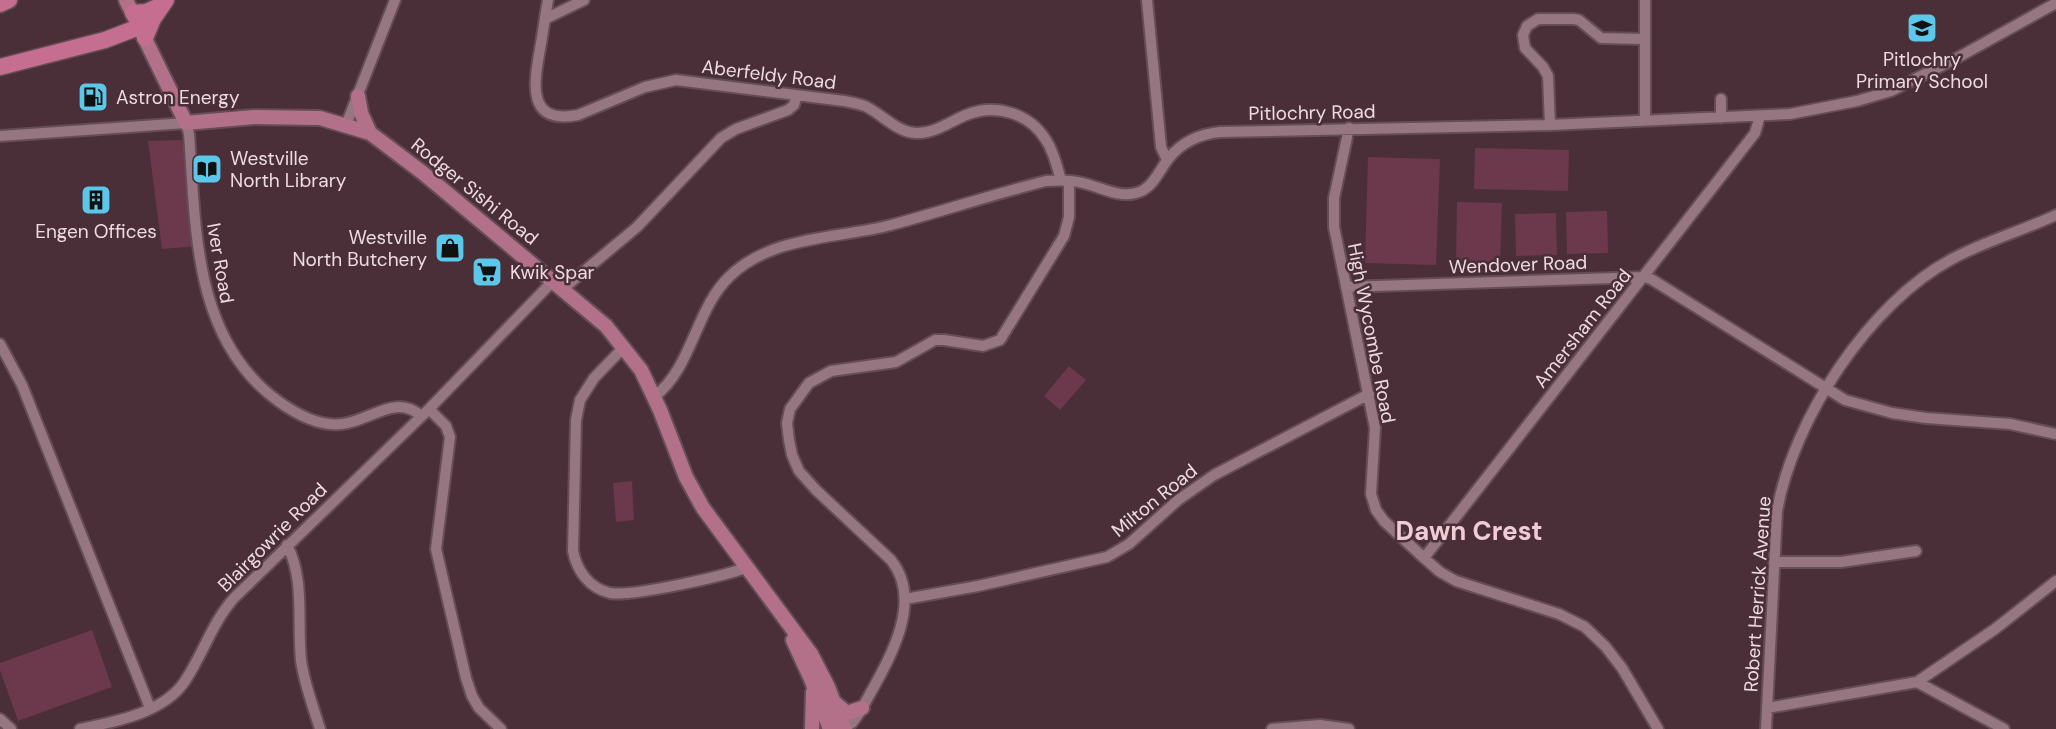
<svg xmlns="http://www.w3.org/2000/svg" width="2056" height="729" font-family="'DM Sans',sans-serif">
	<rect width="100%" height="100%" fill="#4a2e38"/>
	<!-- green -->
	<path fill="#6b394b" d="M181 140 191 162 198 246 162 249 148 141Z
		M1475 148 1569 150 1568 191 1474 189Z
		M1368 157 1440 159 1436 265 1365 263Z
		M1457 202 1502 203 1500 267 1456 266Z
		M1607 211 1608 253 1567 254 1566 212Z
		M1556 213 1557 255 1516 256 1515 214Z
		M1069 366 1086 380 1060 410 1044 396Z
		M632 481 634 520 616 522 613 483Z
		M92 630 112 687 18 721 0 670V663Z"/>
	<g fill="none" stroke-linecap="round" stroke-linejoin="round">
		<!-- minor casing -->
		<g stroke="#644d55" stroke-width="14">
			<path id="minor" d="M548 0C545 16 543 33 540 49 534 83 526 125 578 115L645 87 676 80 844 101C851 102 858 104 865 106 882 114 896 132 916 133 934 134 951 121 966 115 996 103 1029 113 1046 140 1054 152 1057 167 1061 180
				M1147 0 1161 147 1167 160
				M1645 0V121
				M545 19 584 0
				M1721 118V99
				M346 125 395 0
				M1550 125 1548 76 1543 67 1525 48 1523 35 1527 26 1538 19H1574L1579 20 1601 38 1644 39
				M1349 128 1334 198V227L1375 428 1371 494 1376 510 1384 521 1424 558 1440 572 1456 581 1559 614 1585 627 1605 646 1622 668 1658 729
				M0 136 186 123 189 134C196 229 193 339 278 401 296 414 319 427 342 424 370 421 396 393 421 416
				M1346 287 1644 277 1651 279 1845 400 1892 413 1926 418 2010 424 2056 434
				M564 288 637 227 721 138 736 129 788 110 794 105 796 97
				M0 344 22 385 150 708
				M624 347 594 378 580 400 576 420 573 551C577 571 589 588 610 593 632 597 725 576 748 567
				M654 397C693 367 695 309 730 276 773 235 838 239 891 225 943 211 994 194 1046 181 1058 180 1071 180 1083 183 1100 187 1119 198 1136 193 1153 189 1159 170 1169 158 1182 142 1200 134 1220 132L1550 125 1790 114 1857 101 1891 91 1957 58 2056 3
				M429 409 446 426 450 437 436 549 466 678 472 696 479 708 501 729
				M287 545C305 579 297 622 301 660 304 683 313 706 320 729
				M1424 558 1755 133 1760 116
				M1774 562H1841L1916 551
				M905 599 978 586 1107 557 1129 544 1178 500 1214 475 1369 394
				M1917 682 2004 729
				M1767 708 1917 682 1995 629 2056 581
				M0 719 11 729
				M80 729C114 722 164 713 185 681 203 654 212 623 234 598L429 409 554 280
				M842 729 852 723 860 712C883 669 927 605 891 560L816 490 799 471 792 455 789 440 787 423 790 409 809 383 831 371 896 362 935 340H944L983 346 1000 340 1064 236 1069 217V181
				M1272 729 1320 725 1349 729
				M1766 729 1777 511C1793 420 1869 303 1952 259 1985 241 2022 231 2056 215"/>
		</g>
		<!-- major casing -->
		<g stroke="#644d55" stroke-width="18">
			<path id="major" d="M126 0 186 123 254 117 320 118 370 133 423 173 606 326 641 370 660 410 686 477 703 508 811 654 828 687 844 729
				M358 96 361 113 370 133
				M793 640 811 679 830 729
				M834 702 847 713 862 708
				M812 729 813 692"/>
		</g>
		<!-- highway casing -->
		<g stroke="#644d55" stroke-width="19">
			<path id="highway" d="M0 4 9 0
				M133 13 146 12 162 5
				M145 38 153 19 166 0
				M0 67 105 40 139 27"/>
		</g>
		<!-- minor -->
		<use href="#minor" stroke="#967680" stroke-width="10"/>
		<!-- major -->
		<use href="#major" stroke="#b37189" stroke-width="14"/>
		<!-- highway -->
		<use href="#highway" stroke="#c66e8f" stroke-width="16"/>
	</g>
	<!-- icons -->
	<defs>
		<g id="school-square" transform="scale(1.575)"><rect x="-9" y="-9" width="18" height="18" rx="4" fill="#5cc7e8" stroke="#4a2e38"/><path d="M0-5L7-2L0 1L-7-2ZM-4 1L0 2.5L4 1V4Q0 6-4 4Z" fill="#111"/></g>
		<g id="fuel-square" transform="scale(1.575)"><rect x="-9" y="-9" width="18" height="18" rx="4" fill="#5cc7e8" stroke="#4a2e38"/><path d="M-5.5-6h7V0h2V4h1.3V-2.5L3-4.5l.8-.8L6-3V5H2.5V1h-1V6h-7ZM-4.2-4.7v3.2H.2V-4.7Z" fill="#111"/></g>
		<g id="library-square" transform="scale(1.575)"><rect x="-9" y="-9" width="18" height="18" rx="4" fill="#5cc7e8" stroke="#4a2e38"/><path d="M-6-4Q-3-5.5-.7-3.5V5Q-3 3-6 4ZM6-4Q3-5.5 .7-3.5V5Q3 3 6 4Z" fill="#111"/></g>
		<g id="building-square" transform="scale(1.575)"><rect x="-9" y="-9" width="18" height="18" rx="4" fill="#5cc7e8" stroke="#4a2e38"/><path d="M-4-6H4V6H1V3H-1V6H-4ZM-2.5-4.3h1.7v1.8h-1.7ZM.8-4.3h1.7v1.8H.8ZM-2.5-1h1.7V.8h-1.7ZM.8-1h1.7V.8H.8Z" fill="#111"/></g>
		<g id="shop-square" transform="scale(1.575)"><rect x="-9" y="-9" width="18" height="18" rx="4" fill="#5cc7e8" stroke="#4a2e38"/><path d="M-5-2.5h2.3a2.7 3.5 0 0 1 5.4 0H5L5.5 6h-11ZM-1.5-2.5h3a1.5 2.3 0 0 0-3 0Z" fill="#111"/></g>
		<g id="supermarket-square" transform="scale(1.575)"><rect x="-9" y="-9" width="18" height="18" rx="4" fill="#5cc7e8" stroke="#4a2e38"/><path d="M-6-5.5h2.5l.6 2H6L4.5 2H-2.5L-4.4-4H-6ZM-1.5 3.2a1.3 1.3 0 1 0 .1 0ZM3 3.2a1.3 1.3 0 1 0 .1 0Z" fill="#111"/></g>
	</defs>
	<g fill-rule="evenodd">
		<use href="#school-square" x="1922" y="28"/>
		<use href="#fuel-square" x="93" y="97"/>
		<use href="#library-square" x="207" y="169"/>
		<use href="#building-square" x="96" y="200"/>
		<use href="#shop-square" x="450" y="248"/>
		<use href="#supermarket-square" x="487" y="272"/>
	</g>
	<g text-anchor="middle" stroke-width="5" stroke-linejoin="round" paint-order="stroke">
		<!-- poi labels -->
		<g font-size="19" fill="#eddbe0" stroke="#4a2e38" text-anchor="start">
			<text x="1922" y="66" text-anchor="middle">Pitlochry<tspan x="1922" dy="22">Primary School</tspan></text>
			<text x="116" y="104">Astron Energy</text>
			<text x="230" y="165">Westville<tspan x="230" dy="22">North Library</tspan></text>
			<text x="96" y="238" text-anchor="middle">Engen Offices</text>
			<text x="427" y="244" text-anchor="end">Westville<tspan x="427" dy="22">North Butchery</tspan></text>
			<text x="510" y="279">Kwik Spar</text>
		</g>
		<!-- street labels -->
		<g font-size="19" fill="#eddbe0" stroke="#4a2e38">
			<text transform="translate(769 74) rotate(7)" y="7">Aberfeldy Road</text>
			<text transform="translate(1312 112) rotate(-1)" y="7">Pitlochry Road</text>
			<text transform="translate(475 191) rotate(39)" y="7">Rodger Sishi Road</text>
			<text transform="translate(221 263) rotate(80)" y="7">Iver Road</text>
			<text transform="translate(1518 264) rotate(-2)" y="7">Wendover Road</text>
			<text transform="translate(1582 328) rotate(-52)" y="7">Amersham Road</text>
			<text transform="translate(1372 333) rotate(79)" y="7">High Wycombe Road</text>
			<text transform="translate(1154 500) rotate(-39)" y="7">Milton Road</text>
			<text transform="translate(272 537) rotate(-45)" y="7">Blairgowrie Road</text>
			<text transform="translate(1757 594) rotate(-86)" y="7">Robert Herrick Avenue</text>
		</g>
		<!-- district labels -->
		<g font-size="26" font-weight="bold" fill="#f0ccd7" stroke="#4a2e38">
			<text x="1469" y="540">Dawn Crest</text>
		</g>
	</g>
</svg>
